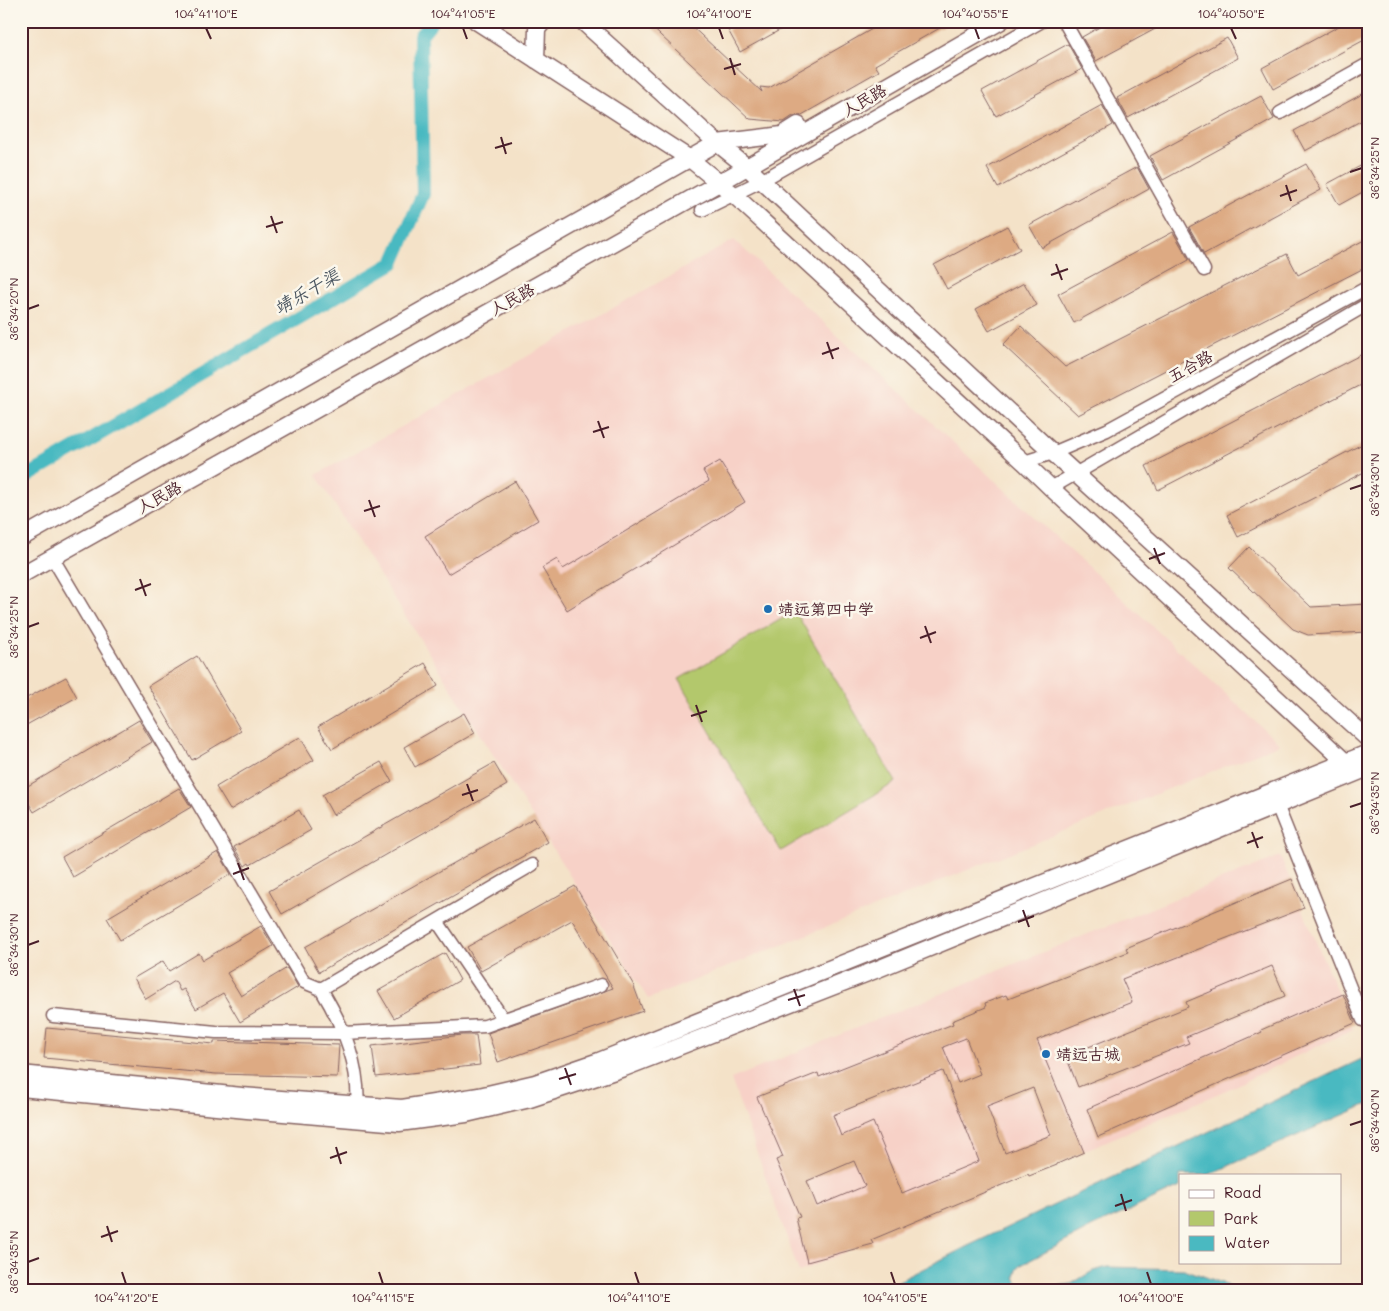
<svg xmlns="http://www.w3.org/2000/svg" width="1389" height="1311" font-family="Mali,'LXGW WenKai TC',sans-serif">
	<rect width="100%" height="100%" fill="#fbf7ec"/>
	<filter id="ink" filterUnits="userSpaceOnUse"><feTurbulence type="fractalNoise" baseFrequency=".02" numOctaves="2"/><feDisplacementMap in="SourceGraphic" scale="10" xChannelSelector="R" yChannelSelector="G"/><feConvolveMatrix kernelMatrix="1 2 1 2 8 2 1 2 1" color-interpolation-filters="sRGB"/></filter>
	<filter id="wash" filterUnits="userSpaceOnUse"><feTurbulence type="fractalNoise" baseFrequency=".0096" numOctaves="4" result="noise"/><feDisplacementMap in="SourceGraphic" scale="20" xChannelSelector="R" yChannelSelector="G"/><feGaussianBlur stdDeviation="1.12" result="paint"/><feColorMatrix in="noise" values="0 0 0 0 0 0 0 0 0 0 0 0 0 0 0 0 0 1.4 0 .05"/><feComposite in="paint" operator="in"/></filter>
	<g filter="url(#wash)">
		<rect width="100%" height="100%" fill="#f4e2c8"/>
		<!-- built -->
		<path fill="#f7d1c7" d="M734 240 1280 744 648 999 316 475Z
			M1280 856 1353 1029 1224 1091 799 1272 731 1079Z"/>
		<!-- green -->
		<path fill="#b3c86c" stroke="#7e744c" d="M795 611 896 782 781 851 679 679Z"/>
		<!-- water -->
		<path fill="#4ab9c1" stroke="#4a6c76" d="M1368 1056V1104L1208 1175H1180V1187L1093 1227 1021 1265 1017 1270 1015 1277 1017 1281 1022 1286 1033 1289 1071 1284 1091 1272 1107 1267 1184 1269 1241 1290H881L968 1246Z"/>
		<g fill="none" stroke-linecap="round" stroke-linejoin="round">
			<!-- canal -->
			<path stroke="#4ab9c1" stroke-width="14" d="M21 480 393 263 423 194 420 36 432 21"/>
		</g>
		<g id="blocks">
			<!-- building -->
			<path fill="#ddaa83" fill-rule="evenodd" d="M645 21H686L762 92 760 87 769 88 886 21H952L875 65 879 71 800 116H793L784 122 750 119Z
				M743 21H796L740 52 728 30Z
				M1110 21H1170L1096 61 1082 37Z
				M1348 21H1368V38L1273 89 1262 68Z
				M1227 38 1238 58 1128 118 1117 98Z
				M1068 44 1082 69 996 116 982 91Z
				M1368 91V117L1305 151 1294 131Z
				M1261 96 1274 119 1163 180 1150 156Z
				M1102 105 1113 125 998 188 987 168Z
				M1368 162V189L1339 205 1327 184Z
				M1306 164 1321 190 1204 254 1189 227Z
				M1137 167 1149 189 1042 248 1029 225Z
				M1007 226 1020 249 947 289 934 265Z
				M1173 232 1189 260 1074 323 1058 294Z
				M1368 238V266L1078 415 1003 345 1021 326 1065 367 1287 254 1298 275Z
				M1024 283 1037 305 989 331 976 309Z
				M1368 351V381L1158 490 1146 466Z
				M1368 441V470L1238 537 1227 515Z
				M720 461 745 502 567 610 542 568 557 559 563 569 709 481 703 471Z
				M515 481 538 520 448 574 425 536Z
				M1249 547 1311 607 1368 604V632L1308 635 1293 629 1229 568Z
				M197 656 241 731 192 760 148 686Z
				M425 663 438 686 332 749 318 727Z
				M66 677 77 697 21 728V701Z
				M464 713 475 733 415 767 404 747Z
				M139 720 152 742 34 812 21 790Z
				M300 737 314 760 230 810 216 787Z
				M381 762 392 781 333 815 322 795Z
				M494 763 507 785 282 914 269 891Z
				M179 788 191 807 73 877 62 857Z
				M299 810 311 830 250 865 249 863 245 866 234 847Z
				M534 818 548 842 319 972 305 947Z
				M218 852 231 874 120 940 107 918Z
				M1292 879 1304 908 1122 979 1132 1002 1037 1040 1084 1152 1057 1164V1165L1029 1176 1028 1174 871 1240 873 1244 807 1262 796 1218 800 1217 776 1160 783 1157 757 1097 818 1073 819 1077 953 1024 952 1021 986 1007 985 1003 1006 995 1008 999 1128 952 1126 948ZM966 1038 980 1074 958 1083 943 1047ZM943 1071 979 1161 902 1193 873 1122 841 1136 833 1115ZM1033 1088 1051 1135 1005 1153 987 1106ZM854 1161 865 1186 817 1206 807 1181Z
				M575 886 633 984 643 1011 498 1062 488 1033 613 988 572 920 481 971 467 947Z
				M261 926 273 946 227 973 241 996 287 968 298 987 240 1022 223 993 196 1009 184 989 180 991 175 981 146 999 134 978 163 961 169 971 199 953 203 960Z
				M445 953 460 980 394 1018 378 991Z
				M1272 966 1285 996 1186 1037 1189 1043 1078 1087 1066 1056 1188 1007 1186 1002Z
				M1343 994 1355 1023 1098 1137 1087 1109 1262 1032 1261 1030Z
				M47 1028 214 1044V1041L339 1045 337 1077 216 1074 44 1058Z
				M462 1035H476L480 1065 376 1077 372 1046Z"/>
		</g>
	</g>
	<g filter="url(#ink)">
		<use href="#blocks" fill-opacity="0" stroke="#866362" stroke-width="1"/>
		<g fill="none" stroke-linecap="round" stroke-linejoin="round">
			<!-- minor casing -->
			<g stroke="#866362" stroke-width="15">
				<path id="minor" d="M1064 21 1204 270
					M1280 113 1368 64
					M702 210 761 181 1042 21
					M1024 462 1053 453 1107 430 1368 287
					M1051 488 1368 304
					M52 557 304 982 321 989 532 865
					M1277 805 1363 1020
					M437 921 504 1020
					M321 989C344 1027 361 1067 357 1112
					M53 1016 216 1032 343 1033 485 1026 601 985"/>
			</g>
			<!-- major casing -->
			<g stroke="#866362" stroke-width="19">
				<path id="major" d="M476 21 690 159 734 195 1024 462 1051 488 1353 769
					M582 21 717 143 747 167 1053 453 1368 739
					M536 60 537 29 544 21
					M21 538 717 143 782 135 798 125
					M21 575 719 183 1001 21
					M21 1074 242 1096 402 1108 479 1096 535 1083 599 1061 1368 753
					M21 1088 247 1110 399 1123 466 1114 530 1099 624 1068 878 969 1368 768"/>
			</g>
			<!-- minor -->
			<use href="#minor" stroke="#fff" stroke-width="12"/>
			<!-- major -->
			<use href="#major" stroke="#fff" stroke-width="16"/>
		</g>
	</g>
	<!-- ticks -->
	<path fill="none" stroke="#4a1f2b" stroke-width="2" d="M206 28 211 39M463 28 467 39M719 28 723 39M975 28 979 39M1231 28 1236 39M730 58 735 75M724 69 741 64M501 137 506 154M495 148 512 143M1350 172 1362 168M1286 185 1291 201M1280 196 1297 190M271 216 277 233M266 227 283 222M1056 264 1062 280M1051 275 1068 269M28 309 39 305M827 342 833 359M822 354 839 348M598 421 604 438M593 432 609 427M1350 489 1362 485M369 500 375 517M364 511 380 506M1154 548 1160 564M1149 559 1165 553M140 579 146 596M135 590 151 584M925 626 931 643M28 627 39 623M920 638 936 632M696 705 702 722M691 716 707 711M467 784 473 801M462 795 478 790M1350 807 1362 803M1252 832 1258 848M1247 843 1263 837M238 863 244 880M233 874 249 868M1023 910 1029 927M1018 922 1034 916M28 945 39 941M794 989 800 1006M788 1000 805 995M565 1068 571 1085M559 1079 576 1074M1350 1125 1362 1121M336 1147 341 1164M330 1158 347 1152M1121 1194 1126 1211M1115 1206 1132 1200M107 1226 112 1242M101 1237 118 1231M28 1262 39 1258M122 1272 126 1284M379 1272 383 1284M635 1272 639 1284M891 1272 895 1284M1147 1272 1151 1284"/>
	<!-- markers -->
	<g fill="#1f6fb2" stroke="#fbf7ec" stroke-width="2">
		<circle cx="768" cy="609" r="5"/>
		<circle cx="1046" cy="1054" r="5"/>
	</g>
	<g text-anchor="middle" stroke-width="5" stroke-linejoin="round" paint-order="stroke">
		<!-- street labels -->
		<g font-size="16" fill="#4a1f2b" stroke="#fbf7ec">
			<text transform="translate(864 100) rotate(-30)" y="6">人民路</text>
			<text transform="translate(512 299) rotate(-29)" y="6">人民路</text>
			<text transform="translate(1190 366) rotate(-29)" y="6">五合路</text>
			<text transform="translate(159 497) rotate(-29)" y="6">人民路</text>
		</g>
		<!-- poi labels -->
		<g font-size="16" fill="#4a1f2b" stroke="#fbf7ec" text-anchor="start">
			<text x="778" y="615">靖远第四中学</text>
			<text x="1056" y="1060">靖远古城</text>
		</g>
		<!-- water labels -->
		<g font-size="18" font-style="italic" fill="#4a5560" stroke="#fbf7ec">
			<text transform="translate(307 292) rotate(-30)" y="6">靖乐干渠</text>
		</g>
	</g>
	<!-- margin -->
	<rect width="1389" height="1311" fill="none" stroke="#fbf7ec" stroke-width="55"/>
	<!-- legend -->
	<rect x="1179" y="1174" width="162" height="90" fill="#fbf7ec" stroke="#b4a19f"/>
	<rect x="1189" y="1190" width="25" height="8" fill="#ffffff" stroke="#b4a19f"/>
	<text x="1224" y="1198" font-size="15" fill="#4a1f2b">Road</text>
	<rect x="1189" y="1211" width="25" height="15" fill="#b3c86c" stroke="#b4a19f"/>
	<text x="1224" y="1224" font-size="15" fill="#4a1f2b">Park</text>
	<rect x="1189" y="1236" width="25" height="15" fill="#4ab9c1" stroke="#b4a19f"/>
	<text x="1224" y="1248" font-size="15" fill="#4a1f2b">Water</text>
	<rect x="28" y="28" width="1334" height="1256" fill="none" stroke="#4a1f2b" stroke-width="2"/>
	<g font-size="12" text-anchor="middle" fill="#4a1f2b">
		<text x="206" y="18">104°41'10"E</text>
		<text x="463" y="18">104°41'05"E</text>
		<text x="719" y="18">104°41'00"E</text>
		<text x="975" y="18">104°40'55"E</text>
		<text x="1231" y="18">104°40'50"E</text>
		<text transform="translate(1375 168) rotate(-90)" y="4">36°34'25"N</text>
		<text transform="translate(14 309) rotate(-90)" y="4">36°34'20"N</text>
		<text transform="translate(1375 485) rotate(-90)" y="4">36°34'30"N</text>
		<text transform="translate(14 627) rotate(-90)" y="4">36°34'25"N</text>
		<text transform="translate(1375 803) rotate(-90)" y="4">36°34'35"N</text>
		<text transform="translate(14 945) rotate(-90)" y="4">36°34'30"N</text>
		<text transform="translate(1375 1121) rotate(-90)" y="4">36°34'40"N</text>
		<text transform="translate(14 1262) rotate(-90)" y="4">36°34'35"N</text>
		<text x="126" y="1302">104°41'20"E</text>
		<text x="383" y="1302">104°41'15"E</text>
		<text x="639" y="1302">104°41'10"E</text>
		<text x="895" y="1302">104°41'05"E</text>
		<text x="1151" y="1302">104°41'00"E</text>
	</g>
</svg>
